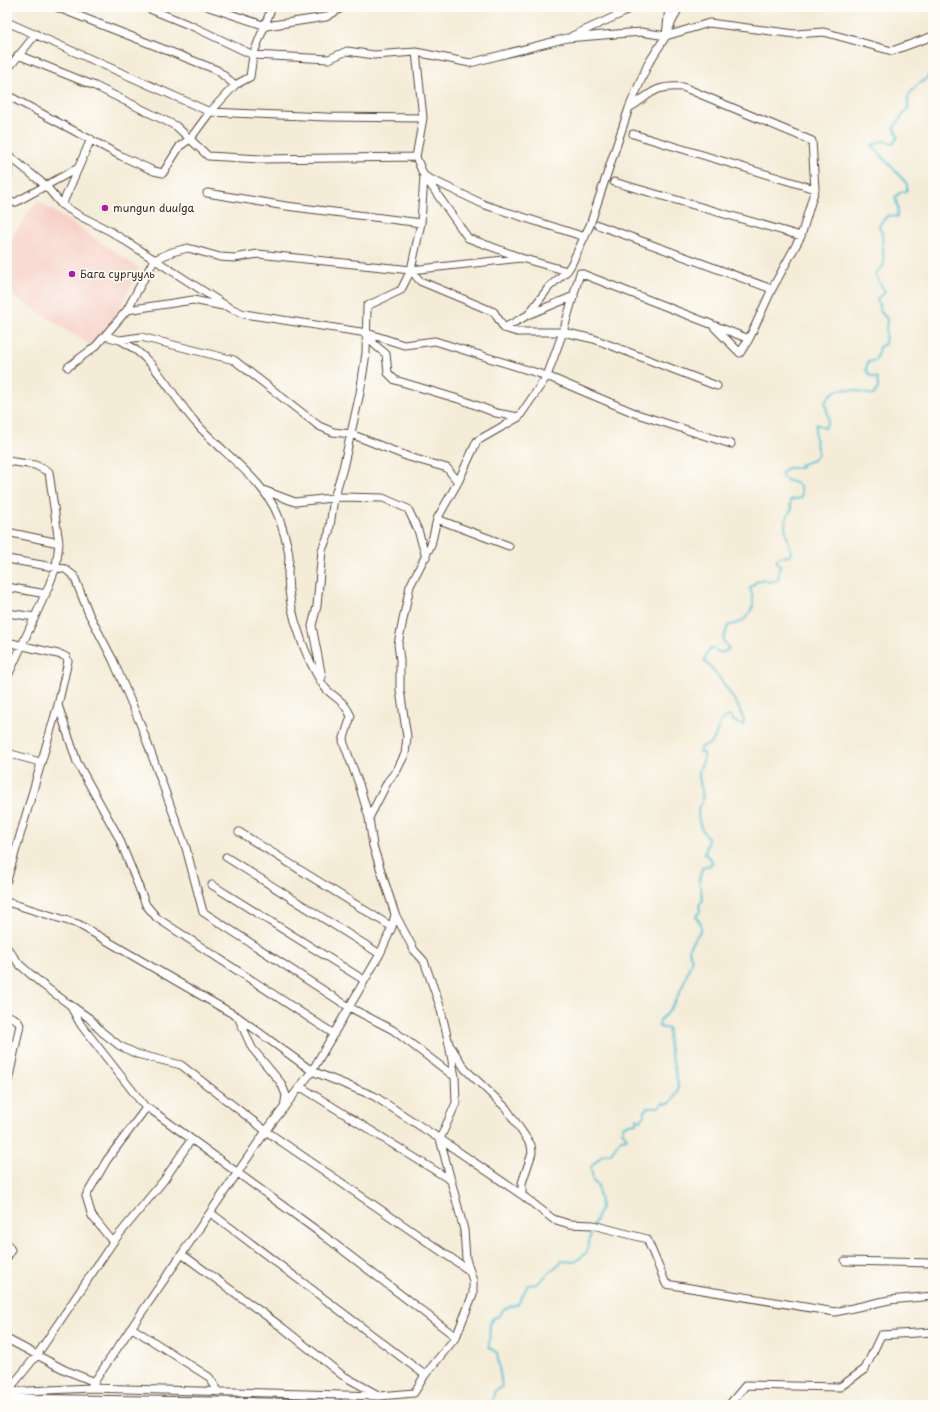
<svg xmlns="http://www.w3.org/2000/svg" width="940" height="1412" font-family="'Playpen Sans',sans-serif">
	<rect width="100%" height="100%" fill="#fdfcf7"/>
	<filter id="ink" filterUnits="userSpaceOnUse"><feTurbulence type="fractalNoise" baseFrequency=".025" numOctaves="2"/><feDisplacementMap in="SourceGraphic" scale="8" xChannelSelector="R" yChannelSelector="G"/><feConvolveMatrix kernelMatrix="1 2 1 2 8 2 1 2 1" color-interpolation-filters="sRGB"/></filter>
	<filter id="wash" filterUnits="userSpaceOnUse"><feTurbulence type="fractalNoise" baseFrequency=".012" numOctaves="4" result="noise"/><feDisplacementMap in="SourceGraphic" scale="16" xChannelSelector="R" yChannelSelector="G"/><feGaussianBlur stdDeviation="0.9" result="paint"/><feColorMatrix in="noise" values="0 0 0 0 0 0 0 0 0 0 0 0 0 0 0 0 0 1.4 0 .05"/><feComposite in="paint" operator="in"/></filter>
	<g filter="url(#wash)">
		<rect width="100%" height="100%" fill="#f4ecd7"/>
		<!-- built -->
		<path fill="#f7d1c8" d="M37 200 139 268 121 307 93 347 7 292V244Z"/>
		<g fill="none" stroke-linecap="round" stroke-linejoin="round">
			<!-- stream -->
			<path stroke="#5ac4d6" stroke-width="2" d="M491 1405 495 1390 502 1387 497 1353 489 1347 490 1323 493 1318 497 1317 504 1309 518 1304 528 1285 537 1284 562 1261 575 1262 587 1252 593 1225 601 1209 598 1186 593 1181 591 1167 602 1155 611 1153 621 1139 627 1138 622 1130 624 1125 636 1123 637 1118 640 1120 644 1117V1111L648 1107H659L663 1103H670C674 1098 679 1093 678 1086 676 1066 666 1050 669 1029L659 1027 660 1020C678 1004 685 981 692 959 681 941 707 935 700 922 699 920 697 919 696 917L700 911 699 905 703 900 699 881 702 868 712 864V861L705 854 708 837C700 831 698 819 698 809 708 797 698 786 699 772 700 764 706 761 704 753L699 752 701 747 712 743 722 720 726 717 730 716 735 722 743 725 744 722C742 708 724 684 715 672 712 667 707 665 704 660L706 654 712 648 721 653 729 649 723 640 728 626 743 621 750 612 753 606V598L750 588 756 582 763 579 768 582 778 580 780 565 777 563V559L780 557 790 556 791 552C788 535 779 524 792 509L790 505V500L801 498C805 476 786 487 781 474L787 468H801L800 465 813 460 818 454C817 444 812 434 817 424L824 428C832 420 827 413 825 403 835 380 856 392 874 395L878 388 877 378 871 376 866 370 868 362 876 360 879 347 885 344 887 319 881 312 877 299 885 292 875 274 884 265 882 234 879 225 888 215 897 217 898 208 895 197 901 192 907 191V184L872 145 883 141 894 143 898 137 894 127 908 108V96L916 86 926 79 933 67"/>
		</g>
	</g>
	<g filter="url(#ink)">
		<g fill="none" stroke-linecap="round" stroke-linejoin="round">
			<!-- minor casing -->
			<g stroke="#57473a" stroke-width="9">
				<path id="minor" d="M56 7 217 70 235 85
					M145 7 194 27 253 55 329 59 347 51 374 55 416 52 423 118 416 157 424 176 421 223 411 270
					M209 7 266 26 326 17 343 7
					M7 22 210 112 327 117 423 118
					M669 28 679 7
					M572 36 625 12 628 7
					M416 52 470 63 567 38 641 32 666 36 709 23 795 34 824 32 892 51 933 36
					M18 55 95 86 176 126 208 156 260 159 416 157
					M7 70 36 34
					M7 95 121 156 154 171 163 173 180 146 190 139 210 112 235 85 250 77 253 55 272 7
					M629 108C652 94 653 85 683 87L812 141 815 189 801 236 772 289 749 339 740 353 715 328
					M633 134 815 189
					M7 154 46 186 62 205 80 216 110 231 228 307 244 314 367 333 404 345 435 341 547 376 637 414 731 444
					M424 176 485 205 585 237
					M425 177 468 238 519 257
					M614 182 801 236
					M7 188 9 155
					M207 193 286 206 421 223
					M7 203 16 202 78 168
					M62 205 91 139
					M598 225 772 289
					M127 310 193 300 223 306
					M530 314 574 296
					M504 328 528 315 549 287 567 271 571 265 590 225 629 108 648 64 666 36 669 7
					M367 333 375 345 386 354 388 373 395 380 465 401 496 413 519 417
					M105 336 120 340 141 337 234 360 319 426 333 432 351 434 409 457 447 468 458 482
					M68 367 96 346 127 310 154 260 172 252 188 248 220 257 234 258 258 254 411 270 420 281 494 312 504 328 517 332H563L594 339 717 386
					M7 461 35 465 49 472 59 543 56 567 48 588 7 678
					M263 490 295 502 341 497 383 498 408 509 418 530 426 557
					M437 519 509 546
					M7 532 59 543
					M7 559 65 569 74 576 89 614 113 660 140 723 186 848 203 912 349 1007 393 1030 455 1077
					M7 587 46 594
					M7 613 35 617
					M7 642 62 655 66 657 68 661 58 705 7 880
					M322 677 312 626 317 606 322 550 329 533 334 498 343 468 360 393 366 353 367 306 401 290 411 270 521 258 567 271
					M58 705 77 762 119 838 146 905 157 918 334 1034
					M7 753 40 762
					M369 818 388 781 397 770 405 754 407 737 400 690V660L398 644 410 586 431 545 437 519 458 482 477 441 519 417 547 376 563 332 580 273 749 339
					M239 832 392 927
					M226 857 380 954
					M212 885 364 980
					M7 902 78 924 238 1017 312 1071 374 1096 440 1139 464 1230 466 1259 473 1281V1294L456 1337 425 1375 414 1393 380 1396 90 1388
					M395 914 414 950 424 961 440 1006 449 1044 455 1077 456 1103 440 1139 522 1195 553 1219 569 1224 593 1225 647 1239 666 1284 835 1312 889 1300 933 1296
					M7 948 20 965 43 985 70 1005 81 1025 146 1108
					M69 1004 89 1018 102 1032 120 1046 137 1054 181 1065 266 1131 470 1271
					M7 1015 17 1020 20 1025 7 1086
					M238 1017 252 1048 281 1083 286 1095 284 1108
					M451 1047 465 1069 506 1108 531 1145 532 1153 522 1183V1195
					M301 1087 452 1181
					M211 1213 425 1375
					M113 1242 92 1216 86 1196 107 1160 146 1108 150 1109 323 1235 456 1337
					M7 1243 11 1250 7 1258
					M183 1255 283 1328 342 1375 378 1395
					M845 1261 933 1263
					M132 1328 209 1377 219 1392
					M7 1339 65 1370 95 1382
					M7 1392 90 1388 266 1131 312 1071 380 954 392 927 395 914 373 846 369 818 359 784 343 741 351 716C344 701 338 700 327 690 318 680 304 650 300 636 293 617 288 594 288 574 288 568 289 562 289 556 288 544 283 530 279 518 265 480 222 453 196 423 170 394 157 359 120 340
					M7 1392 37 1355 113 1242 164 1180 191 1140
					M729 1405 746 1385 840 1387 865 1369 881 1335 933 1332"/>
			</g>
			<!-- highway casing -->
			<g stroke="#57473a" stroke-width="13">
				<path id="highway" d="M7 1400 338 1405"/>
			</g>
			<!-- minor -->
			<use href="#minor" stroke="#fff" stroke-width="7"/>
			<!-- highway -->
			<use href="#highway" stroke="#fff" stroke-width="11"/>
		</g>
	</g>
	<!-- markers -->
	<g fill="#b5179e" stroke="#fdfcf7" stroke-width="1.5">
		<circle cx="105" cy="208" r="4"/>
		<circle cx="72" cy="274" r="4"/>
	</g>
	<g text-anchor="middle" stroke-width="3.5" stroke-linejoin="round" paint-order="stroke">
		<!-- poi labels -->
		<g font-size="11" fill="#3b2a1e" stroke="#fdfcf7" text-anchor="start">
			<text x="113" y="212">mungun duulga</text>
			<text x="80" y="278">Бага сургууль</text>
		</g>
	</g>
	<!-- margin -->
	<rect width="940" height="1412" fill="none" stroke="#fdfcf7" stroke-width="24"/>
</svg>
